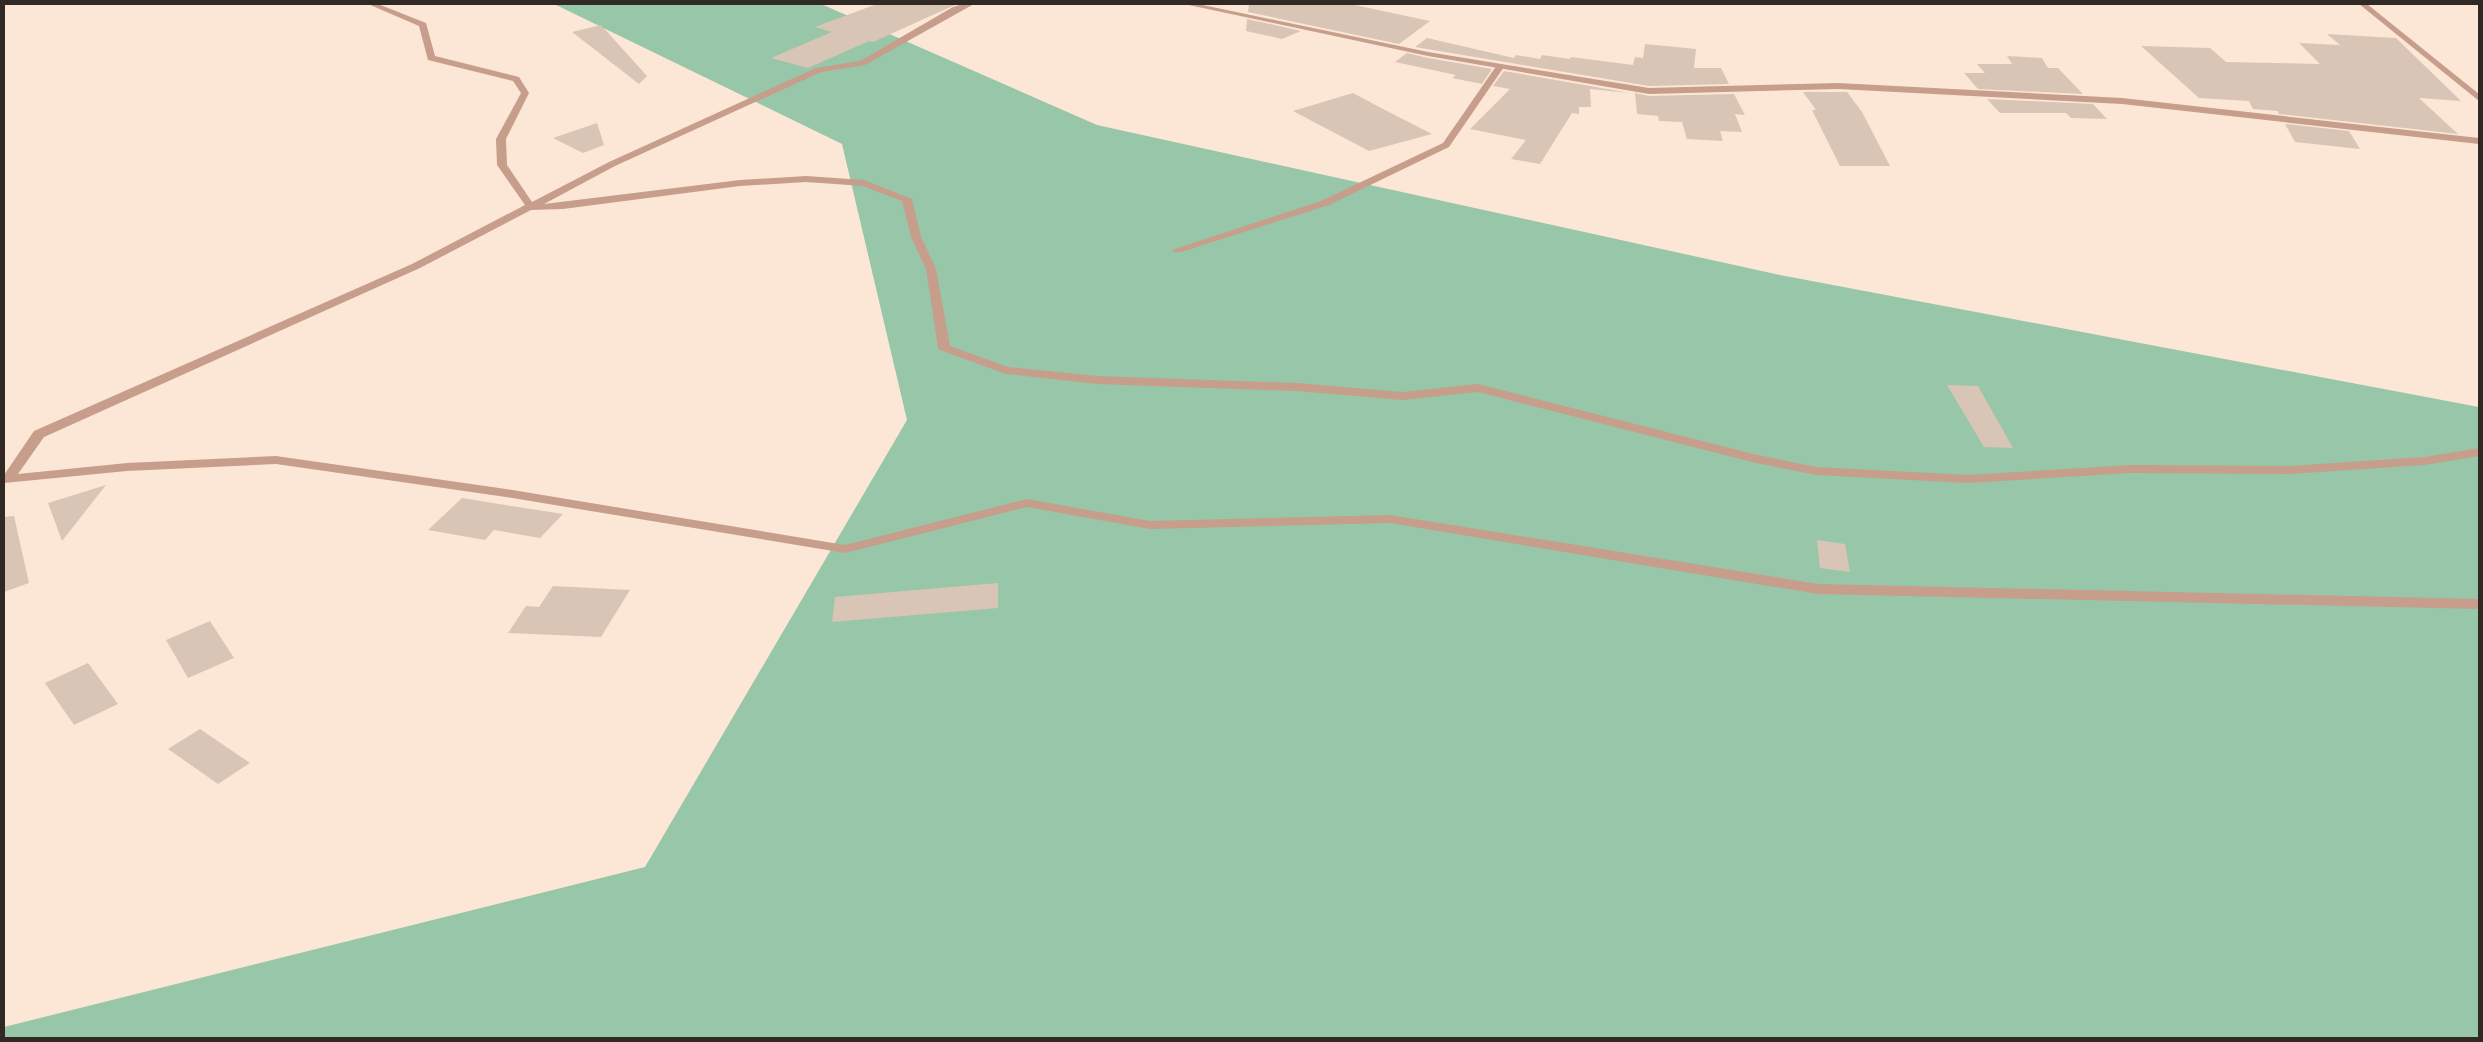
<svg xmlns="http://www.w3.org/2000/svg" width="2483" height="1042" font-family="'Work Sans',sans-serif">
	<rect width="100%" height="100%" fill="#fce7d7"/>
	<!-- forest -->
	<path fill="#98c6a9" d="M554 4H821L1097 125 1780 275 2479 407V1038H4V1027L645 867 907 420 842 144Z"/>
	<!-- building -->
	<path fill="#d9c5b5" d="M877 4H957L873 42 869 41 808 68 771 58 832 32 815 27Z
		M1249 4H1350L1430 21 1399 44 1248 12Z
		M1247 19 1301 31 1282 39 1246 31Z
		M601 25 647 76 639 84 572 32Z
		M2327 34 2396 38 2461 101 2419 98 2458 134 2279 114 2278 111 2253 109 2249 101 2199 98 2141 46 2210 48 2226 62 2320 64 2299 43 2340 45Z
		M1427 38 1514 58 1516 55 1540 59 1542 55 1570 59 1571 57 1633 65 1635 57 1643 58 1645 44 1696 49 1694 68H1721L1729 84 1649 86 1415 47Z
		M1407 53 1428 58 1492 69 1482 84 1452 78 1456 75 1395 62Z
		M2007 56 2042 58 2048 68H2058L2083 94 1978 89 1964 73H1985L1977 64H2012Z
		M1504 71 1630 93 1590 89 1591 107H1579V114L1572 113 1540 164 1511 159 1526 140 1470 129 1510 89 1493 86Z
		M1803 92H1847L1862 112 1890 166H1840L1812 110H1816Z
		M1353 93 1383 109 1432 134 1369 151 1293 111Z
		M1635 93 1649 96 1734 94 1745 115 1735 114 1742 132 1720 131 1723 141 1687 139 1682 122 1659 121 1658 116 1637 114Z
		M1987 99 2093 104 2107 119 2071 118 2066 113H2000Z
		M597 123 604 145 583 153 553 138Z
		M2285 124 2349 131 2360 149 2295 142Z
		M1947 385 1978 386 2013 448 1984 447Z
		M106 485 62 541 48 503Z
		M462 498 518 507 563 514 540 538 494 530 485 540 428 530Z
		M14 516 29 583 4 592V517Z
		M1817 540 1845 544 1850 572 1820 568Z
		M998 583V608L832 622 835 597Z
		M553 586 630 590 601 637 508 633 526 606 539 607Z
		M210 621 234 658 188 678 166 640Z
		M88 663 118 704 74 725 45 683Z
		M200 729 250 763 218 784 168 749Z"/>
	<g fill="none" stroke-linecap="round" stroke-linejoin="round">
		<!-- minor -->
		<path fill="#c79d8c" fill-rule="evenodd" d="M368 4H378L426 23 435 56 519 77 529 93 506 139 507 165 532 202 609 162 816 68 860 61 953 7 963 4H974L865 65 821 72 615 166 544 204 740 180 806 176 864 180 912 199 921 237 936 269 950 346 1008 367 1097 376 1297 383 1402 392 1478 384 1753 454 1816 467 1968 475 2131 465 2290 466 2424 457 2479 448V456L2424 465 2290 474 2131 473 1968 483 1816 475 1752 462 1478 392 1402 400 1297 391 1097 384 1006 374 940 350 938 348 926 269 911 237 902 201 863 186 806 182 740 186 563 209 531 210 420 268 44 437 18 474 127 463 276 456 506 489 845 545 1027 499 1150 521 1390 515 1818 584 2479 599V609L1818 594 1390 523 1150 529 1027 507 845 553 506 497 276 464 127 471 4 483V475L34 431 412 264 525 205 497 165 496 139 521 93 513 81 428 60 419 26Z
			M2359 4H2367L2479 94V101Z
			M1500 64 1504 67 1449 147 1329 205 1181 252H1173L1172 250 1321 201 1443 143 1497 65Z"/>
		<!-- tertiary -->
		<path fill="#c79d8c" fill-rule="evenodd" d="M1184 4H1198L1428 52 1649 88 1838 83 2122 98 2479 138V144L2122 104 1838 89 1649 94 1428 56Z"/>
	</g>
	<!-- border -->
	<rect width="2483" height="1042" fill="none" stroke="#312a24" stroke-width="10"/>
</svg>
